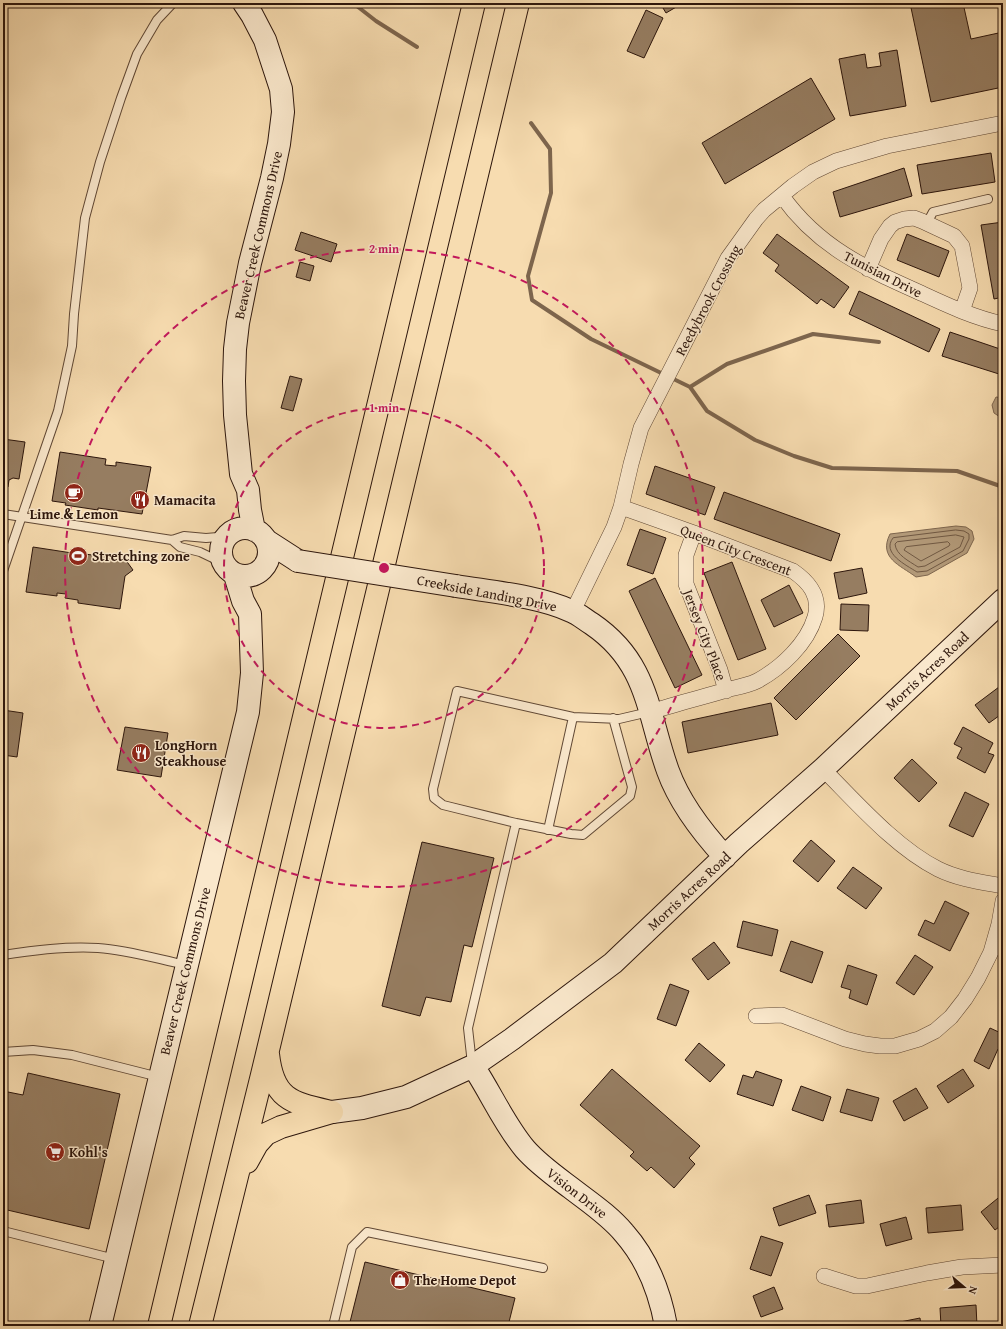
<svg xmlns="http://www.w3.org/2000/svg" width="1006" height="1329" font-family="'Gentium Book Plus',serif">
	<rect width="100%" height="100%" fill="#f7dcb0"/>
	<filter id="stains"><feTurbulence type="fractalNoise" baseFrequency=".005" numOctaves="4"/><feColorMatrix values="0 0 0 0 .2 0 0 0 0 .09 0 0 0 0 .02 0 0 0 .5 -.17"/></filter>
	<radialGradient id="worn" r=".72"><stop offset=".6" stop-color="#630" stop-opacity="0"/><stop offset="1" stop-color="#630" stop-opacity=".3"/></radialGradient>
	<!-- water -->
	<path fill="#b29978" stroke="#7d654d" d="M996 397 1003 398V419L994 413 992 405Z
		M956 526 966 527 972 531 974 539 967 553 928 575 916 577C900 565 878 558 890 534Z"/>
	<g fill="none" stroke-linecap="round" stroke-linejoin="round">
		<!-- shore -->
		<path stroke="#705842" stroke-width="1" d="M956 530 964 531 969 534V539L963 551 927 571 917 572C906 565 881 553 893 538Z
			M956 535 964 537 960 547 925 566 918 567C909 561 896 555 895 544L897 542Z
			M948 542 950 544 949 546 921 561 904 550 906 547Z"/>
		<!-- stream -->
		<path stroke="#7d654d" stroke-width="4" d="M353 3 376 21 417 47
			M531 123 550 149 551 193 528 276 532 300 591 339 690 387 707 411 755 440 794 456 832 468 957 471 1003 487
			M690 387 727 364 813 334 879 342"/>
	</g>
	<!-- building -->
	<path fill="#967d61" stroke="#2d160c" d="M660 3H683L666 13Z
		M910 3H963L971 39 1003 32V87L931 102Z
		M646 10 663 18 644 58 627 51Z
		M897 50 906 106 850 116 839 59 865 54 867 68 881 66 879 53Z
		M811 78 835 119 725 184 702 143Z
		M991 153 995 182 922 194 917 165Z
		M904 168 912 196 840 217 833 192Z
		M1003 222V297L994 299 981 225Z
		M301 232 337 244 331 262 295 250Z
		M777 234 849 287 834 308 821 299 817 304 775 271 779 265 763 253Z
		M907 234 949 251 939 277 897 260Z
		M300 262 314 266 310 281 296 277Z
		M859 291 940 329 929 352 849 314Z
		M950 332 1003 350V362L999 374 942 356Z
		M290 376 302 379 293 411 281 408Z
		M3 439 25 442 19 479 13 478 9 480 8 487H3Z
		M60 452 106 459 105 465 116 466V462L151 467 142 514 98 508V510L65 505 66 503 52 501Z
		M655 466 715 487 705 515 646 494Z
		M724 492 840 534 831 561 714 519Z
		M640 529 666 538 653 574 627 565Z
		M33 547 85 555V554L113 558 120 552 133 570 125 576 120 609 78 603V600L65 598 66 594 57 593V596L26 592Z
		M732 562 766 649 738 660 704 573Z
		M862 568 867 593 839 599 834 573Z
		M655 578 702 675 675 688 629 591Z
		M789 585 803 613 774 627 761 600Z
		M841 604 869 605 868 631 840 630Z
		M838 634 860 656 796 720 774 698Z
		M1003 684V713L989 723 975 705Z
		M771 703 778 735 688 753 682 722Z
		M3 710 23 713 17 757 3 755Z
		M125 727 168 733 161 777 117 770Z
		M963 727 993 743 988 753 994 755 985 773 957 758 962 748 954 744Z
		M912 759 937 783 919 802 894 778Z
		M965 792 989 804 973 837 949 826Z
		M811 840 835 861 818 882 793 861Z
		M422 842 494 858 472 947 464 945 451 1002 426 997 420 1016 382 1006Z
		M853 867 882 888 866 909 837 888Z
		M945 901 969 913 950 951 918 935 925 920 934 924Z
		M743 921 778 930 772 956 737 947Z
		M791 941 823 952 812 983 780 971Z
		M714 942 730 963 708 980 692 959Z
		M915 955 933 967 914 995 896 983Z
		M848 965 877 975 867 1005 849 998 851 990 841 987Z
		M670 984 689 991 676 1026 657 1019Z
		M990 1028 1003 1034V1051L998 1049 989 1069 974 1061Z
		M699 1043 725 1065 710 1082 685 1060Z
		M612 1069 700 1146 689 1158 695 1164 674 1188 651 1167 647 1171 630 1156 634 1152 580 1105Z
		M963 1069 974 1086 948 1103 937 1086Z
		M756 1071 782 1080 773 1106 737 1094 743 1075 753 1078Z
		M28 1073 120 1094 89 1229 3 1209V1091L23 1095Z
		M801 1086 831 1097 823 1121 792 1110Z
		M916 1088 928 1108 904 1121 893 1101Z
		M847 1089 879 1098 872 1121 840 1112Z
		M1003 1194V1224L995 1230 981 1212Z
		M809 1195 816 1213 779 1226 773 1208Z
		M861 1200 864 1223 829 1227 826 1205Z
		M961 1205 963 1230 928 1233 926 1208Z
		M906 1217 912 1239 886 1246 880 1224Z
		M761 1236 783 1243 771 1276 750 1269Z
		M365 1262 515 1298 508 1326H349Z
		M774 1287 783 1309 761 1317 753 1296Z
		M976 1305 977 1326H941L940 1308Z
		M920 1318 921 1326H886L885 1325Z"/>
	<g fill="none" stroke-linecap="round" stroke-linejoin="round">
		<!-- lane casing -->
		<g stroke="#604835" stroke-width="10">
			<path id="lane" d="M927 223 933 212 988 199
				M3 514 172 540 184 536 206 538 218 537 228 535
				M172 540 180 547 200 552 223 563
				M3 571 58 411 72 346 74 314 85 218 100 162 121 98 137 54 157 20 173 3
				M516 823 571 834 583 835 630 796 632 787 613 718
				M548 830 573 717
				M3 955C35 950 66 946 98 948 128 950 157 959 186 965
				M3 1052 33 1050 72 1055 159 1077
				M472 1064 468 1028 516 823 443 805 434 798 433 789 457 691 573 717 619 719 649 712
				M3 1231 115 1259
				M333 1326 352 1247 367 1232 543 1268"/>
		</g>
		<!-- street casing -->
		<g stroke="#604835" stroke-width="16">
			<path id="street" d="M782 196C819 248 867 269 923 294 949 306 975 318 1003 324
				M868 269 881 239 890 226 895 222 904 219 914 218 922 221 954 236 962 246 970 288 962 311
				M621 507 694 533 793 571C809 582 821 596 815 617 807 644 781 668 757 681 749 685 739 687 730 689 704 697 677 703 651 712
				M694 533 686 555V584L720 670 726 691
				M573 611 614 527 621 507 631 464 641 428 728 258 756 219 764 210 793 186 813 172 836 161 887 146 1003 123
				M823 769C856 802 896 848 938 869 958 879 981 882 1003 886
				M756 1016 782 1015 845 1039 865 1044 880 1046H895L919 1039 935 1031 951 1017 965 999 978 978 991 952 999 924 1003 901
				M824 1276 856 1286H867L927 1273 962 1267 1003 1265"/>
		</g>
		<!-- secondary casing -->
		<g stroke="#2d160c" stroke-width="24">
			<path id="secondary" d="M244 3 252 15 265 40 281 89 283 112 279 144 272 178 250 263 238 323 235 349 234 381 235 415 241 474 248 490 250 510 254 530
				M221 552a24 24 0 1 1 48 0a24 24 0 1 1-48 0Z
				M267 541 298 561
				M456 586C492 592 538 596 571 611 579 614 585 620 592 624 649 663 647 713 668 771 680 804 702 832 725 857
				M473 1066C491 1093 504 1124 525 1149 538 1164 555 1176 571 1188 589 1202 609 1215 624 1233 647 1259 660 1293 666 1326
				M332 1112 362 1108 406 1097 473 1066 512 1039 613 963 739 843 823 769 1003 600
				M100 1326 248 712 252 673 250 614 243 601 235 575"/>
		</g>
		<!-- highway casing -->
		<g stroke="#2d160c" stroke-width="24">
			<path id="highway" d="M268 1054C273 1100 292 1103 331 1112
				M247 1162 257 1144 266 1134 281 1127 332 1112
				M159 1326 474 3
				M200 1326 262 1075 518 3"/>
		</g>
		<!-- lane -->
		<use href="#lane" stroke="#fae8cc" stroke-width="8"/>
		<!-- street -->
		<use href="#street" stroke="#fae8cc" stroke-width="15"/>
		<!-- secondary -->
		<use href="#secondary" stroke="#fae8cc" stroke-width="22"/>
		<!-- highway -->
		<use href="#highway" stroke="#f7dcb0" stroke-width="22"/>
		<!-- secondary-bridge casing -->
		<g stroke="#2d160c" stroke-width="24" stroke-linecap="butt">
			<path id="secondary-bridge" d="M298 561 456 586"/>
		</g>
		<!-- secondary-bridge -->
		<use href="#secondary-bridge" stroke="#fae8cc" stroke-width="22"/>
	</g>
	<!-- distance rings -->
	<g fill="none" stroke="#c2185b" stroke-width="2" stroke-dasharray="7 5">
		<circle cx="384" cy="568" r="160"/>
		<circle cx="384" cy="568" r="319"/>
	</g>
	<!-- icons -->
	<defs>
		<g id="cafe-disc" transform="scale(1)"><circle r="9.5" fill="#8f2418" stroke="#fae8cc"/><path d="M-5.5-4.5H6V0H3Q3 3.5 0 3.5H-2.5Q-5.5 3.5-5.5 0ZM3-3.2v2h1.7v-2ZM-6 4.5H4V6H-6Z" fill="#fff"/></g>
		<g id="restaurant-disc" transform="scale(1)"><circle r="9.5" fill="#8f2418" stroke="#fae8cc"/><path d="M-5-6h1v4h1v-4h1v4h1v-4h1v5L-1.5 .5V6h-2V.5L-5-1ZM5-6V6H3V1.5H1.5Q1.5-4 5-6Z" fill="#fff"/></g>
		<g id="stadium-disc" transform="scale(1)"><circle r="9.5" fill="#8f2418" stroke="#fae8cc"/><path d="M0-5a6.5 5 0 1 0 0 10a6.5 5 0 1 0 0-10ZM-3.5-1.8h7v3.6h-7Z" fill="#fff"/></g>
		<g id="supermarket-disc" transform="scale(1)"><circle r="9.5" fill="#8f2418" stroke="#fae8cc"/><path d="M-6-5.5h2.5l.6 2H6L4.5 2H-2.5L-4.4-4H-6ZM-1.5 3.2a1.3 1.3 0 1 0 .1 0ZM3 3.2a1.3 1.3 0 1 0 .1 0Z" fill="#fff"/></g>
		<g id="shop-disc" transform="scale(1)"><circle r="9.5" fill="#8f2418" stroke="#fae8cc"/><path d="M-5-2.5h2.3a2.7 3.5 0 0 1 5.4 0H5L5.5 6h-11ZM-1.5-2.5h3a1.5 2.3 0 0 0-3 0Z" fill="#fff"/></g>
	</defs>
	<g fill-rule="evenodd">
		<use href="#cafe-disc" x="74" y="493"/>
		<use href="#restaurant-disc" x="140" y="500"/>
		<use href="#stadium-disc" x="78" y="556"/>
		<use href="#restaurant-disc" x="141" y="753"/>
		<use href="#supermarket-disc" x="55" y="1152"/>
		<use href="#shop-disc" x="400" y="1280"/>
	</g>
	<g text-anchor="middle" stroke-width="3" stroke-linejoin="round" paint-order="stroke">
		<!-- street labels -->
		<g font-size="14" fill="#2d160c" stroke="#fae8cc">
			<text transform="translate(258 235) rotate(-77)" y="5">Beaver Creek Commons Drive</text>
			<text transform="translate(883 274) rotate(27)" y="5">Tunisian Drive</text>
			<text transform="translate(708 300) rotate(-62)" y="5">Reedybrook Crossing</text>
			<text transform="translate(736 550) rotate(21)" y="5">Queen City Crescent</text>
			<text transform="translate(487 593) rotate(11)" y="5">Creekside Landing Drive</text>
			<text transform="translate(705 635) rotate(69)" y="5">Jersey City Place</text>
			<text transform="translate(927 671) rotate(-43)" y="5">Morris Acres Road</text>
			<text transform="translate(689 891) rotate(-43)" y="5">Morris Acres Road</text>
			<text transform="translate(185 971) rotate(-76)" y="5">Beaver Creek Commons Drive</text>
			<text transform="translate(577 1193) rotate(38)" y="5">Vision Drive</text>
		</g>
		<!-- poi labels -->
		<g font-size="14" font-weight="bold" fill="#2d160c" stroke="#fae8cc" text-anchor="start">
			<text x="154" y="505">Mamacita</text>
			<text x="74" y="519" text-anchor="middle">Lime &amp; Lemon</text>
			<text x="92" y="561">Stretching zone</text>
			<text x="155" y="750">LongHorn<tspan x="155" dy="16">Steakhouse</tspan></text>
			<text x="69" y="1157">Kohl's</text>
			<text x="414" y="1285">The Home Depot</text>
		</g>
	</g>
	<circle cx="384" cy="568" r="6" fill="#c2185b" stroke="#fae8cc" stroke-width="2"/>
	<g font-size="12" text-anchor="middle" font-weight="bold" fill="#c2185b" stroke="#fae8cc" stroke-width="3" stroke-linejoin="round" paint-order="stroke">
		<text x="384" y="253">2 min</text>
		<text x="384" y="412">1 min</text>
	</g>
	<!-- margin -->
	<rect width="1006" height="1329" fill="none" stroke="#f7dcb0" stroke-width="16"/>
	<rect x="4" y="4" width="998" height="1321" fill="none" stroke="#2d160c" stroke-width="2"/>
	<rect x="8" y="8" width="990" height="1313" fill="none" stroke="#2d160c"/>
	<!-- north arrow -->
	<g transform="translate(964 1287) rotate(109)" stroke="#fae8cc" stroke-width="3" paint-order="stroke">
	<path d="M0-3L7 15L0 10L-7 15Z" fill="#2d160c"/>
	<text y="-6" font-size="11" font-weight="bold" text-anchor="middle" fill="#2d160c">N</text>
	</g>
	<rect width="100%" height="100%" filter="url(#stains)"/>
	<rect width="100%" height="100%" fill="url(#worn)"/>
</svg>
